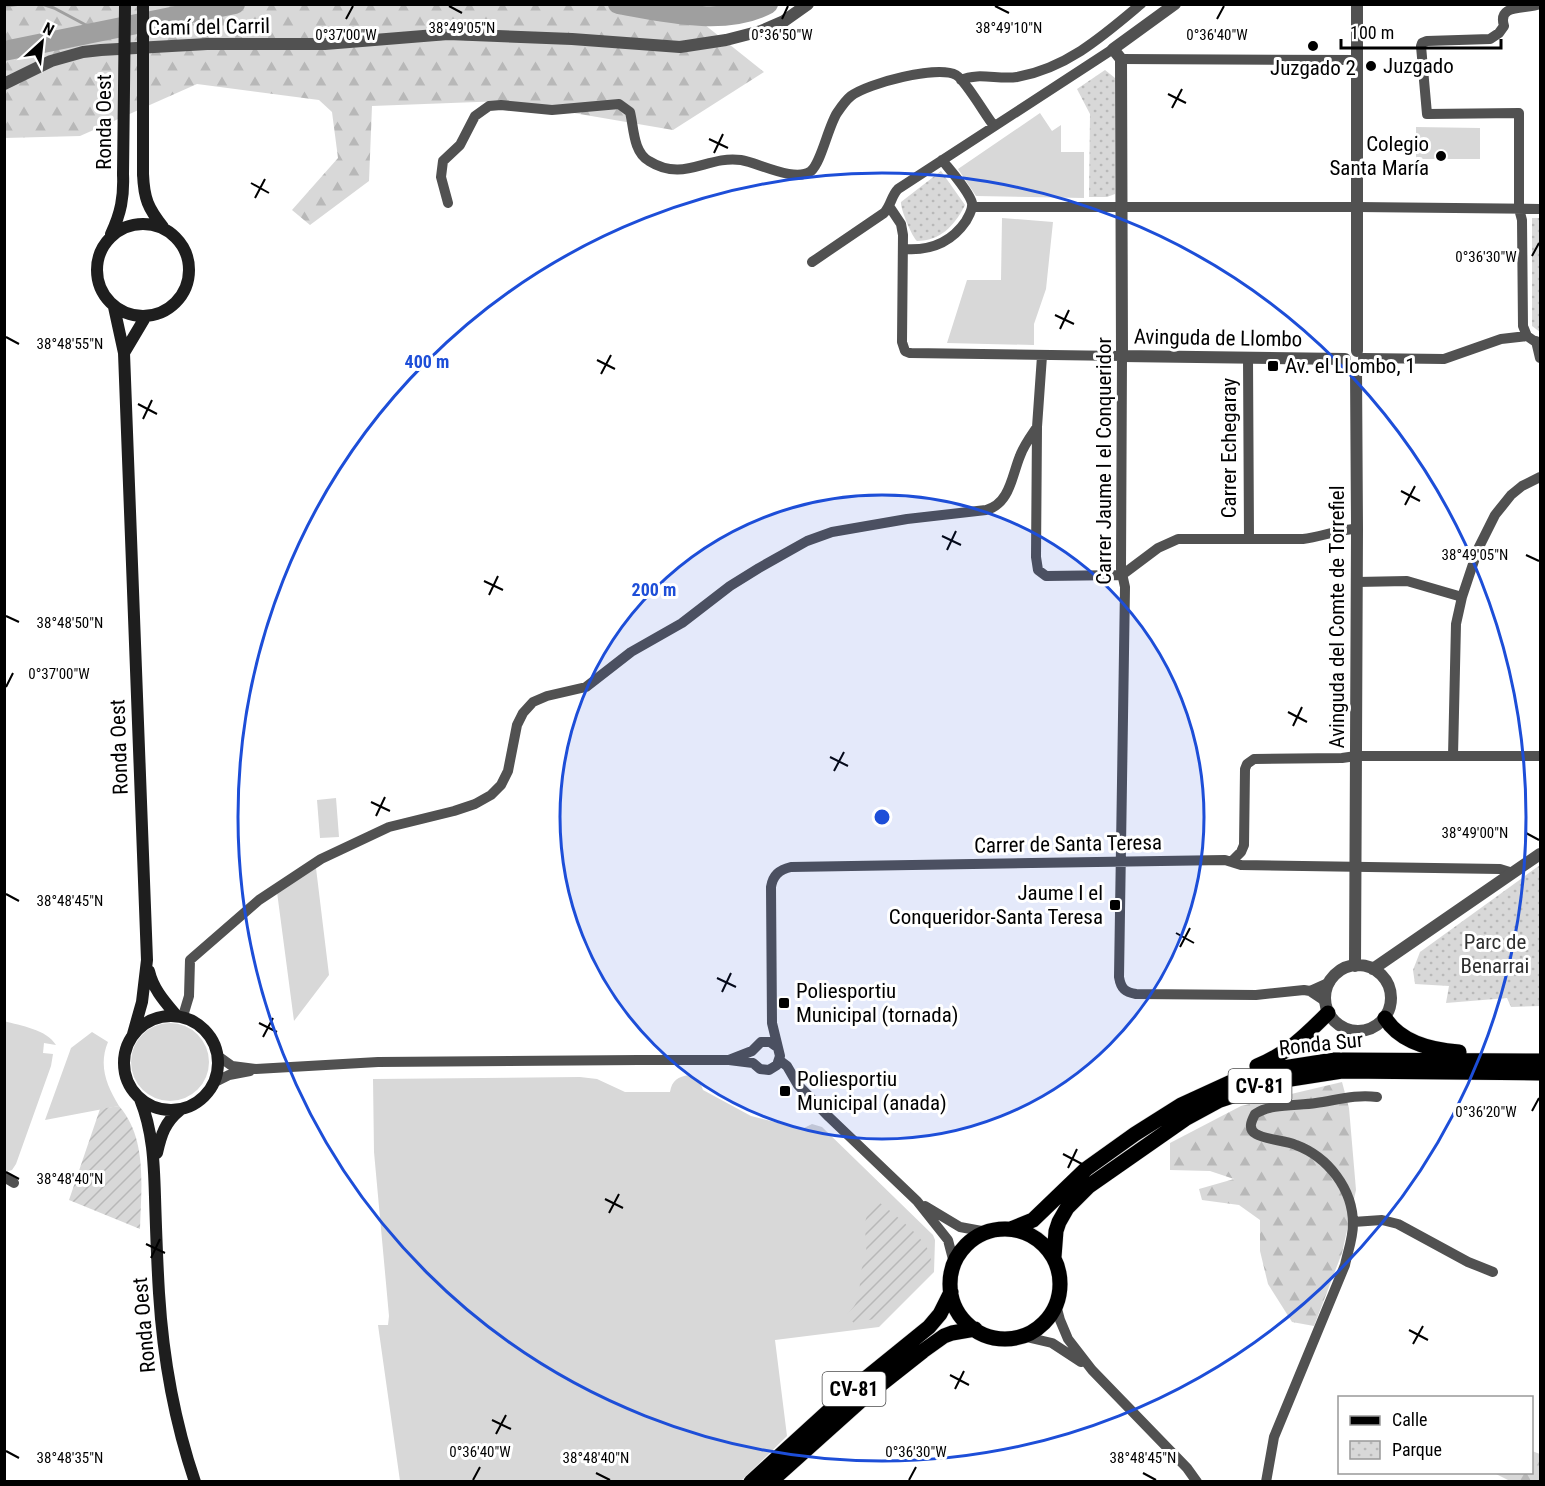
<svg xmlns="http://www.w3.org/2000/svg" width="1545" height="1486" font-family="'Roboto Condensed',sans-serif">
	<defs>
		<pattern id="forest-firs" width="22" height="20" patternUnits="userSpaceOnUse" patternTransform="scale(1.5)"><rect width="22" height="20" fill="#d8d8d8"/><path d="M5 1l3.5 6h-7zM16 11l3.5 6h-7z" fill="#b8b8b8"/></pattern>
		<pattern id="park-dots" width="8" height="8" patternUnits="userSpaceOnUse" patternTransform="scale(1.5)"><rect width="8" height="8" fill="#d8d8d8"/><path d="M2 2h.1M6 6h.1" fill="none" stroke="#b8b8b8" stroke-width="1.8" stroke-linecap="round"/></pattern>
		<pattern id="garden-furrows" width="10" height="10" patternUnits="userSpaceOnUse" patternTransform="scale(1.5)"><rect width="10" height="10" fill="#d8d8d8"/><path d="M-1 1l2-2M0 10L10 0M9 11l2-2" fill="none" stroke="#b8b8b8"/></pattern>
	</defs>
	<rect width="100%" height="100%" fill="#fff"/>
	<!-- grass -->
	<path fill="#d8d8d8" d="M1040 113 1052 131 1061 125V152H1084V198L976 196 958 169Z
		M1416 127 1480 128V159H1416Z
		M1002 218 1053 222 1046 289 1034 324V345L947 343 967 280H1001Z
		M336 798 339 837 320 838 317 800Z
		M316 868 329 975 294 1021 277 892Z
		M4 1021C21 1026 46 1029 56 1045L44 1043 43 1053 53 1054 51 1066 16 1164 12 1170 5 1172Z
		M131 1062a39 39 0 1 1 78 0a39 39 0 1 1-78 0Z
		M92 1032 108 1042C98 1066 107 1086 119 1106L45 1120 71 1048Z
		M689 1075 699 1080 703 1090 751 1116 802 1129 812 1124 822 1127 933 1235 935 1240 934 1272 879 1327 775 1340 787 1436 741 1481H400L378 1325H388L389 1316 374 1152 373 1079 580 1077 597 1079 625 1092H670C672 1080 678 1077 689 1075Z"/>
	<!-- forest -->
	<path fill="url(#forest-firs)" d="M4 5H680L764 72 673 130 503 101 372 106 369 181 310 225 292 210 338 158 332 112 319 100 197 84 80 136 5 138Z
		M1342 1082 1349 1108 1356 1190 1342 1253 1314 1326 1292 1322 1268 1284 1260 1251V1220L1239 1205 1202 1200 1199 1189 1234 1179 1210 1171 1170 1170V1143L1241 1106Z
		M1532 1451 1540 1454V1481H1510L1494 1473 1532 1472Z"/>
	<!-- park -->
	<path fill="url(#park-dots)" d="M1105 70 1115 78V194L1107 197H1089L1090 114 1077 89Z
		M941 171 965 205 964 207C954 226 940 241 917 241 912 237 900 208 901 202Z
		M1532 218H1540V332L1532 326Z
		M1540 865V1006L1511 1007 1507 998 1446 1003 1449 986 1415 984 1413 970 1420 952Z"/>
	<!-- garden -->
	<path fill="url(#garden-furrows)" d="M119 1106C148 1139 141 1188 140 1229L69 1200 100 1109Z
		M880 1203C894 1214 927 1239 931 1257 931 1260 930 1263 930 1267L884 1317 854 1323 846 1316C863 1298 858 1294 861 1272 862 1266 865 1260 866 1254 868 1233 857 1215 880 1203Z"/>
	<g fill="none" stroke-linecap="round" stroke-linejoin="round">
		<!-- stream -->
		<path stroke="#9f9f9f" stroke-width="3" d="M42 4 54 8 99 32
			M4 6 22 4"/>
		<!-- river -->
		<path stroke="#9f9f9f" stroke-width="20" d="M618 4C663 12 726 27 768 4
			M4 51 235 4"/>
		<!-- primary casing -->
		<g stroke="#dbdbdb" stroke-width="16">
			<path id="primary" d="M1385 1018C1400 1042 1432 1050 1459 1052
				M1257 1066C1287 1054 1306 1035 1328 1013
				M1011 1229 1033 1220 1086 1169 1135 1134 1181 1105 1229 1083 1277 1069 1334 1060 1540 1061
				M950 1284a55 55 0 1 1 110 0a55 55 0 1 1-110 0Z
				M1054 1257 1056 1231 1059 1222 1067 1208 1089 1186 1185 1119 1220 1100 1278 1081 1342 1071 1540 1073
				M751 1482 855 1387 929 1327 940 1314 951 1292
				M770 1482 866 1396 923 1351 944 1336 952 1333 975 1329"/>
		</g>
		<!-- minor -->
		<path stroke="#515151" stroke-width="10" d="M1540 4C1526 10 1497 3 1504 26L1499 33 1490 39 1427 41 1422 43 1421 46 1427 114 1519 113V209L1522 220 1523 326 1527 336 1540 345
			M1121 59 1357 60
			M961 80C978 72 999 80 1017 77 1067 68 1103 36 1141 4
			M448 203 441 177 443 161 460 145 475 116 489 106 501 105 552 110 619 104 630 112C634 128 633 152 649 161 684 183 707 155 741 160 759 163 795 183 811 171 821 163 828 127 837 113 841 107 846 100 851 96 868 83 938 65 956 75 965 80 986 116 994 126
			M889 206 901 224 903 235 902 342 905 351 910 353 1122 356 1121 569 1125 587 1119 977C1121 989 1125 992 1136 994L1256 995 1304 990 1310 991 1325 1001
			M972 207H1358L1540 209
			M904 249C930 251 951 243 966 221 969 215 973 210 972 203 969 191 950 170 942 160
			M812 262 884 213C891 206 891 196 898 189L1113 49
			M1536 341 1540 358
			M1042 356 1037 427 1036 557 1038 570 1046 576 1122 575 1158 548 1178 539H1303C1321 537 1339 529 1357 529
			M1248 358 1249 538
			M1363 358 1444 359 1501 339 1527 336
			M1357 582 1407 581 1462 597
			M1453 756 1456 624 1462 597 1478 549 1495 515 1511 495 1522 486 1540 477
			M1231 862 1241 852 1244 845 1245 769 1247 764 1254 759 1342 758 1356 756H1540
			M1310 991 1330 982
			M183 1016 189 996 190 960 259 900 321 859 389 827 454 811 475 804 491 795 501 785 508 771 517 725 523 713 533 702 547 696 586 687 631 652 682 623 730 586 759 568 807 541 832 532 907 519 986 510C1010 504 1012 475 1020 456 1024 445 1031 436 1037 427
			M218 1056 232 1066 256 1069 378 1062 639 1060H729L753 1063 760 1069 769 1070 777 1065 780 1056 772 1023 771 887C773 875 779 870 791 867L1225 860 1241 865 1500 869 1513 873
			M729 1060 752 1051 761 1042H770L777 1047
			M779 1060 787 1066 798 1085 829 1117 917 1201 948 1240 954 1263
			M215 1082 229 1075 250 1071
			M4 1177 14 1183
			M925 1206 960 1227 987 1232
			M1353 1222 1382 1220 1398 1224 1468 1262 1493 1272
			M1056 1305 1060 1320 1068 1339 1092 1370 1187 1468 1197 1482
			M1022 1336 1052 1343 1081 1362
			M1266 1482 1274 1437 1345 1265C1348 1251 1353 1238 1353 1224 1353 1189 1328 1157 1296 1145 1284 1140 1266 1140 1256 1134 1247 1129 1252 1120 1255 1114 1271 1103 1298 1106 1316 1103 1337 1100 1356 1094 1377 1097"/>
		<!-- tertiary -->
		<path stroke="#515151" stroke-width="12" d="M1175 4 1113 49 1121 59 1122 356 1345 359
			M4 84 51 61 83 52 101 50 207 44H325L448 34 572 39 680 47 726 40 761 31 784 21 808 4
			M1357 351V4
			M1325 998a33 33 0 1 1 66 0a33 33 0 1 1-66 0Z
			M1355 966 1357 529 1356 367
			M1373 969 1540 854"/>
		<!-- secondary -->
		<path stroke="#1e1e1e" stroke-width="12" d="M143 174C144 199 148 208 163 227
			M97 270a46 46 0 1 1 92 0a46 46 0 1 1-92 0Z
			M111 234C121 213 124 197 123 174
			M114 307 124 353 147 960 142 1002 133 1034
			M124 353 146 316
			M149 971C153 989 165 1002 176 1015
			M124 1063a47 47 0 1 1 94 0a47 47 0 1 1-94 0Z
			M140 1099C153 1131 154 1163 155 1197 156 1229 157 1261 159 1293 163 1358 174 1420 195 1482
			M157 1153C161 1135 165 1122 180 1110"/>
		<!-- primary -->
		<use href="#primary" stroke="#000" stroke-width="15"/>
		<!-- secondary-bridge -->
		<path stroke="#1e1e1e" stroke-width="12" d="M143 4V174
			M123 174 125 4"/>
	</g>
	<!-- ticks -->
	<path fill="none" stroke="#000" stroke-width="2" d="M449 6 462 13M995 6 1009 13M346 19 353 6M782 19 788 6M1217 19 1224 6M1168 94 1186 103M1172 108 1182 89M709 139 728 148M714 153 723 134M251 183 269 193M255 198 265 179M1532 256 1539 243M1055 315 1074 324M1060 329 1069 310M6 337 19 344M597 360 615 369M601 374 611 355M138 404 157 414M143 419 152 400M1401 491 1420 501M1405 505 1415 486M942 536 961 545M947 550 956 531M1526 555 1539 561M484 581 503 590M489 595 498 576M6 616 19 622M6 687 13 673M1288 712 1307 722M1293 726 1302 707M830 757 848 766M834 771 844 752M371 802 390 811M376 816 385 797M1526 833 1539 840M6 894 19 901M1176 933 1194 943M1180 947 1190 928M717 978 736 987M722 992 731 973M259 1023 277 1032M263 1037 273 1018M1532 1111 1539 1098M1063 1154 1082 1164M1068 1168 1077 1149M6 1172 19 1179M605 1199 623 1208M609 1213 619 1194M146 1244 165 1253M151 1258 160 1239M1409 1330 1428 1340M1413 1344 1423 1326M950 1375 969 1385M955 1389 964 1371M492 1420 511 1429M496 1434 506 1415M6 1451 19 1458M596 1473 610 1480M1143 1473 1156 1480M473 1480 480 1467M909 1480 916 1467"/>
	<!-- distance rings -->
	<circle cx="882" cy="817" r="322" fill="#1d4ed8" fill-opacity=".12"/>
	<g fill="none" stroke="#1d4ed8" stroke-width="3">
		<circle cx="882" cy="817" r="322"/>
		<circle cx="882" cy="817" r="644"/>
	</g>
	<!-- markers -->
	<g fill="#000" stroke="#fff" stroke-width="2">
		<circle cx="1313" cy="46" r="6"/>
		<circle cx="1371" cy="66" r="6"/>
		<circle cx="1441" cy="156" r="6"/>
		<rect x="1267" y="360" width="12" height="12" rx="3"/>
		<rect x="1109" y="899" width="12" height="12" rx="3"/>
		<rect x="778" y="997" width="12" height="12" rx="3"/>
		<rect x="779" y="1085" width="12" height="12" rx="3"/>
	</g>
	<g text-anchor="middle" stroke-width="6" stroke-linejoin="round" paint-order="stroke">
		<!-- shield labels -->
		<g fill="#fff" stroke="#4c4c4c" stroke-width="1.5">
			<rect x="1228.5" y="1069" width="63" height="34" rx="4.5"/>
			<rect x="822.5" y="1372" width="63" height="34" rx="4.5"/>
		</g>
		<g font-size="20" font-weight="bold" fill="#000">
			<text x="1260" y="1093">CV-81</text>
			<text x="854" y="1396">CV-81</text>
		</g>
		<!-- street labels -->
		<g font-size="21" fill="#000" stroke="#fff">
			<text transform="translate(209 27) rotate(-1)" y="7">Camí del Carril</text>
			<text transform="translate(104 122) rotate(-90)" y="7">Ronda Oest</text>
			<text transform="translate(1218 338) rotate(1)" y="7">Avinguda de Llombo</text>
			<text transform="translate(1229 448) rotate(-90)" y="7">Carrer Echegaray</text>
			<text transform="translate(1104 461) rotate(-90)" y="7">Carrer Jaume I el Conqueridor</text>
			<text transform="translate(1337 617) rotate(-90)" y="7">Avinguda del Comte de Torrefiel</text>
			<text transform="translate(119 747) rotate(-92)" y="7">Ronda Oest</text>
			<text transform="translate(1068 844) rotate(-1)" y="7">Carrer de Santa Teresa</text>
			<text transform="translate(1321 1044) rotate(-6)" y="7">Ronda Sur</text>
			<text transform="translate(144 1325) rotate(-95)" y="7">Ronda Oest</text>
		</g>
		<!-- poi labels -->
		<g font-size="21" fill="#000" stroke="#fff" text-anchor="start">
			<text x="1383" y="73">Juzgado</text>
			<text x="1313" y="75" text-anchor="middle">Juzgado 2</text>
			<text x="1429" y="151" text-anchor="end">Colegio<tspan x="1429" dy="24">Santa María</tspan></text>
			<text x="1285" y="373">Av. el Llombo, 1</text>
			<text x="1103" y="900" text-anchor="end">Jaume I el<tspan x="1103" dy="24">Conqueridor-Santa Teresa</tspan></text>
			<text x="796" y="998">Poliesportiu<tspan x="796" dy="24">Municipal (tornada)</tspan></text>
			<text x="797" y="1086">Poliesportiu<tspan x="797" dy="24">Municipal (anada)</tspan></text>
		</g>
		<!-- park labels -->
		<g font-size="21" fill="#2f2f2f" stroke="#fff">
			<text x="1495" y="949">Parc de<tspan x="1495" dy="24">Benarrai</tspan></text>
		</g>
	</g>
	<g font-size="15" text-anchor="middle" fill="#000" stroke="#fff" stroke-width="6" stroke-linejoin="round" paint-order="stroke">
		<text x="462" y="33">38°49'05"N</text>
		<text x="1009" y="33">38°49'10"N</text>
		<text x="346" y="40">0°37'00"W</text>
		<text x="782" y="40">0°36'50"W</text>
		<text x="1217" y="40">0°36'40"W</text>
		<text x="1486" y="262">0°36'30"W</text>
		<text x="70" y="349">38°48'55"N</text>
		<text x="1475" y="560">38°49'05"N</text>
		<text x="70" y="628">38°48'50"N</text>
		<text x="59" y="679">0°37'00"W</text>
		<text x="1475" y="838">38°49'00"N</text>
		<text x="70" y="906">38°48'45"N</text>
		<text x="1486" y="1117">0°36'20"W</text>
		<text x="70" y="1184">38°48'40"N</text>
		<text x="480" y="1457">0°36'40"W</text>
		<text x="916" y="1457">0°36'30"W</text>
		<text x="70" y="1463">38°48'35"N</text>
		<text x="596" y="1463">38°48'40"N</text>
		<text x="1143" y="1463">38°48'45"N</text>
	</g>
	<circle cx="882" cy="817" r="9" fill="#1d4ed8" stroke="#fff" stroke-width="3"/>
	<g font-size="18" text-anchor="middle" font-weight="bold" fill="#1d4ed8" stroke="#fff" stroke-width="6" stroke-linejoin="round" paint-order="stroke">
		<text x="427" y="368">400 m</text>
		<text x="654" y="596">200 m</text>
	</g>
	<!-- border -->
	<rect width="1545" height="1486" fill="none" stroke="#000000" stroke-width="12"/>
	<!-- legend -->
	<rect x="1338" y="1396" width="195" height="78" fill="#ffffff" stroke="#999999" stroke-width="1.5"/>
	<rect x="1350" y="1416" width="30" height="9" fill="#000000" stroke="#999999" stroke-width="1.5"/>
	<text x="1392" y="1426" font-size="18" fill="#000000">Calle</text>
	<rect x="1350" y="1441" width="30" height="18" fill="url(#park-dots)" stroke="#999999" stroke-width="1.5"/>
	<text x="1392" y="1456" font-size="18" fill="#000000">Parque</text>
	<!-- north arrow -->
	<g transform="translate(42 42) rotate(27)" stroke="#ffffff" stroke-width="4.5" paint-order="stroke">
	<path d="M0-4.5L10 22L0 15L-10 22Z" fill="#000000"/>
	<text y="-9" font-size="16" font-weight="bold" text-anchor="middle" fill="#000000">N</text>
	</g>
	<!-- scale -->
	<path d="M1341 39v9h160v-9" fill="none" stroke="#000000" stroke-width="3"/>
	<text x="1350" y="39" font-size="18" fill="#000000" stroke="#ffffff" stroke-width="4.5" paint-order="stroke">100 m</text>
</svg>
